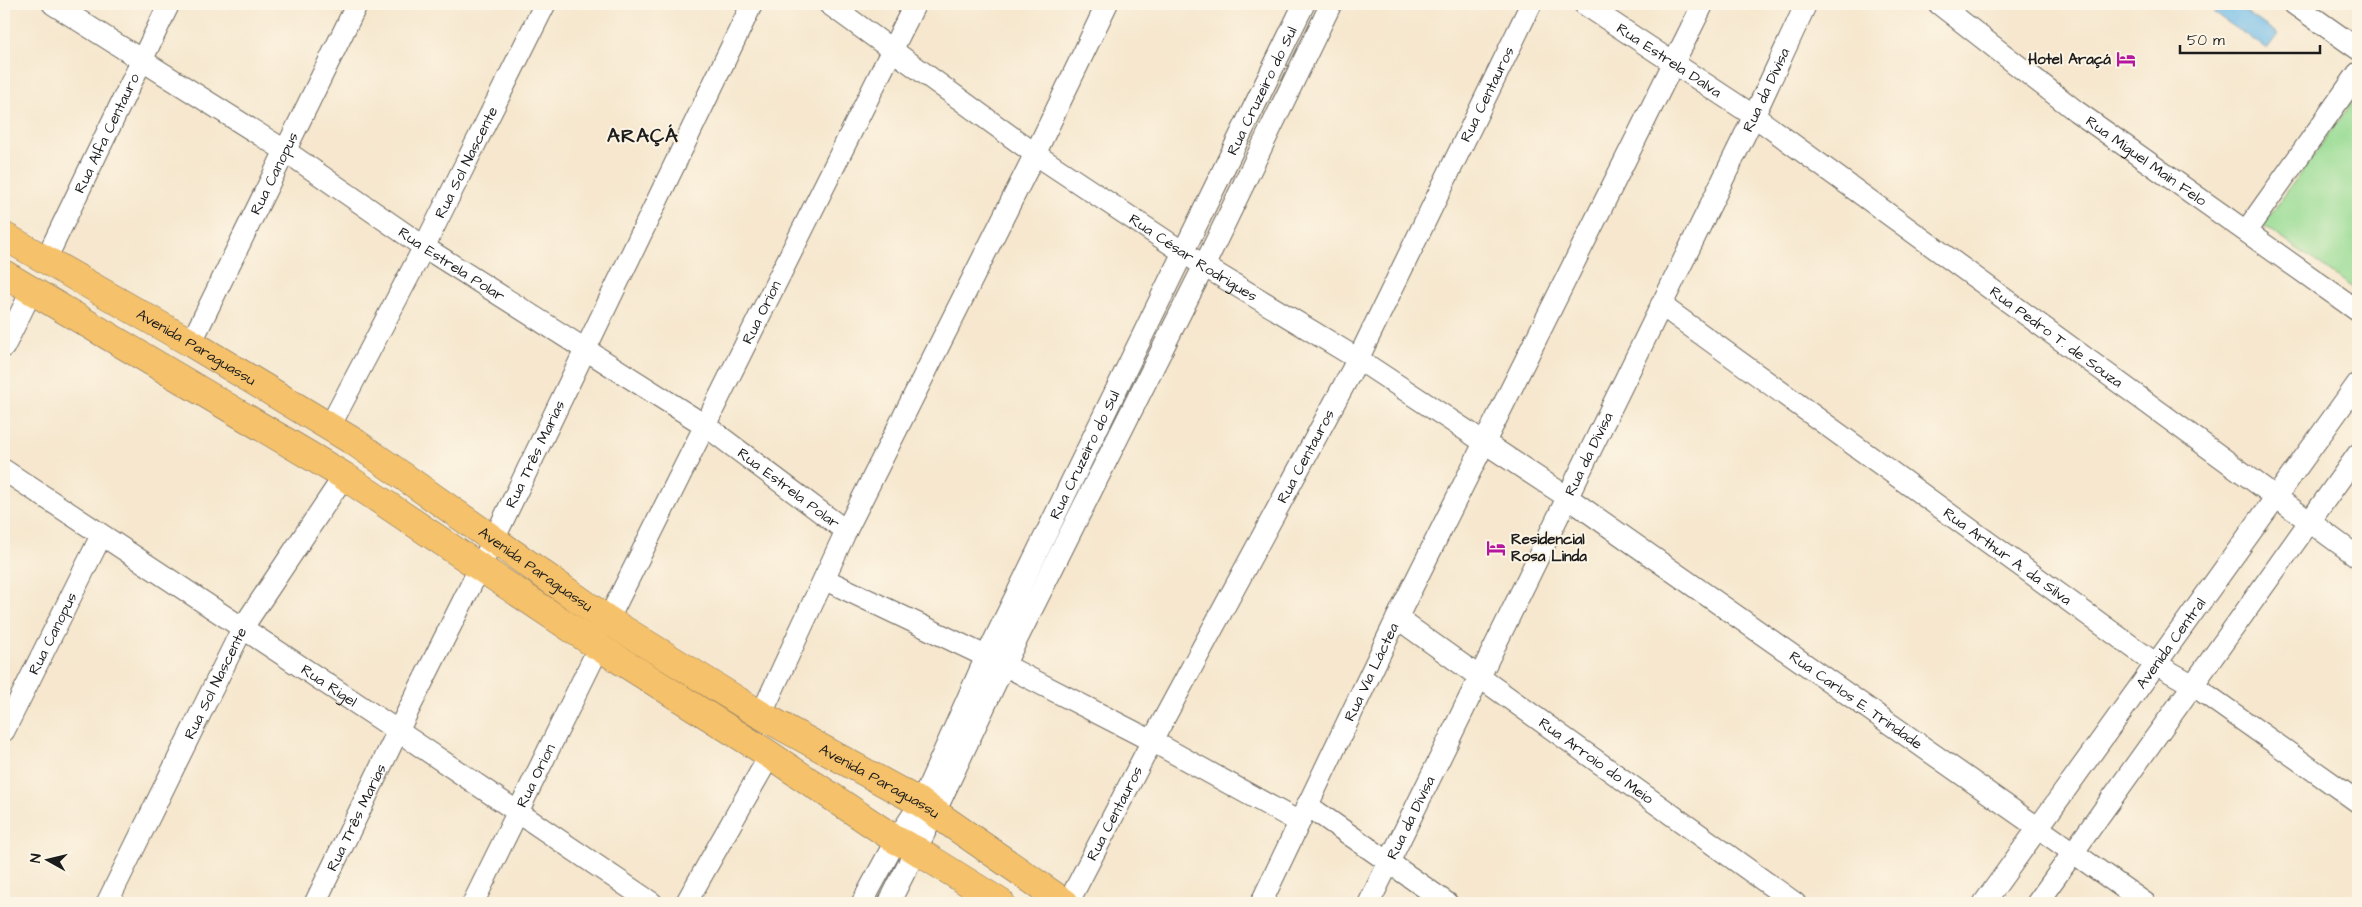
<svg xmlns="http://www.w3.org/2000/svg" width="2362" height="907" font-family="'Architects Daughter',sans-serif">
	<rect width="100%" height="100%" fill="#fcf5e5"/>
	<filter id="ink" filterUnits="userSpaceOnUse"><feTurbulence type="fractalNoise" baseFrequency=".02" numOctaves="2"/><feDisplacementMap in="SourceGraphic" scale="10" xChannelSelector="R" yChannelSelector="G"/><feConvolveMatrix kernelMatrix="1 2 1 2 8 2 1 2 1" color-interpolation-filters="sRGB"/></filter>
	<filter id="wash" filterUnits="userSpaceOnUse"><feTurbulence type="fractalNoise" baseFrequency=".0096" numOctaves="4" result="noise"/><feDisplacementMap in="SourceGraphic" scale="20" xChannelSelector="R" yChannelSelector="G"/><feGaussianBlur stdDeviation="1.12" result="paint"/><feColorMatrix in="noise" values="0 0 0 0 0 0 0 0 0 0 0 0 0 0 0 0 0 1.4 0 .05"/><feComposite in="paint" operator="in"/></filter>
	<g filter="url(#wash)">
		<rect width="100%" height="100%" fill="#f6e7ce"/>
		<!-- green -->
		<path fill="#99dc94" stroke="#5a7c58" d="M2358 94V291L2263 225Z"/>
		<!-- water -->
		<path fill="#70bce9" stroke="#466c82" d="M2221 4H2234L2278 34 2267 49 2214 13Z"/>
	</g>
	<g filter="url(#ink)">
		<g fill="none" stroke-linecap="round" stroke-linejoin="round">
			<!-- minor casing -->
			<g stroke="#68635a" stroke-width="23">
				<g id="minor">
					<path id="s1" d="M53 4 284 150 424 247 706 426 846 531"/>
					<path id="s2" d="M829 4 1035 154 1204 266 1358 359 1567 497 2145 903"/>
					<path id="s3" d="M1584 4 1754 116 2358 557"/>
					<path id="s4" d="M1939 4 2076 111 2358 311"/>
					<path d="M2294 4 2358 49"/>
					<path d="M2246 231 2358 73"/>
					<path id="s5" d="M45 261 169 4"/>
					<path id="s6" d="M1661 305 2156 664 2193 685 2358 802"/>
					<path id="s7" d="M191 343 357 4"/>
					<path d="M4 347 31 292"/>
					<path id="s8" d="M329 428 424 247 545 4"/>
					<path id="s9" d="M4 470 398 731 652 903"/>
					<path d="M824 579 1004 665 1152 741 1299 822"/>
					<path id="s10" d="M1397 618 1795 903"/>
					<path id="s11" d="M608 620 915 4"/>
					<path d="M761 715 846 531 1035 154 1107 4"/>
					<path id="s12" d="M4 731 101 536"/>
					<path d="M1307 805 1447 903"/>
					<path id="s13" d="M107 903 243 627 344 476"/>
					<path id="s14" d="M315 903 398 731 494 539 752 4"/>
					<path id="s15" d="M473 903 599 647"/>
					<path d="M686 903 770 755"/>
					<path id="s16" d="M862 903 896 840 921 803 986 657 1304 4"/>
					<path d="M889 903 935 812 1004 665 1204 266 1331 4"/>
					<path id="s17" d="M1068 903 1152 741 1358 359 1531 4"/>
					<path id="s18" d="M1261 903 1397 618 1703 4"/>
					<path id="s19" d="M1369 903 1754 116 1806 4"/>
					<path id="s20" d="M1984 903 2358 383"/>
					<path d="M2037 903 2358 454"/>
				</g>
			</g>
			<!-- major casing -->
			<g stroke="#68635a" stroke-width="29">
				<g id="major">
					<path id="s21" d="M4 236 191 343 356 443 608 620 761 715 921 803 1065 903"/>
					<path d="M4 274 344 476 599 647 770 755 896 840 916 850 1001 903"/>
				</g>
			</g>
			<!-- minor -->
			<use href="#minor" stroke="#fff" stroke-width="21"/>
			<!-- major -->
			<use href="#major" stroke="#f5c16b" stroke-width="28"/>
		</g>
	</g>
	<!-- icons -->
	<defs>
		<g id="hotel-bare" transform="scale(1.5)"><path d="M-6-4.5h1.5V1H6V5H4.5V3h-9V5H-6ZM-4 0a1.8 1.8 0 1 1 3.6 0ZM.5 0V-2.5h3Q6-2.5 6 0Z" fill="#b5179e" stroke="#fcf5e5" stroke-width="2.5" paint-order="stroke"/></g>
	</defs>
	<g fill-rule="evenodd">
		<use href="#hotel-bare" x="2126" y="59"/>
		<use href="#hotel-bare" x="1496" y="548"/>
	</g>
	<g text-anchor="middle" stroke-width="4" stroke-linejoin="round" paint-order="stroke">
		<!-- poi labels -->
		<g font-size="15" font-weight="bold" fill="#1c1c1c" stroke="#fcf5e5" text-anchor="end">
			<text x="2111" y="64">Hotel Araçá</text>
			<text x="1511" y="544" text-anchor="start">Residencial<tspan x="1511" dy="17">Rosa Linda</tspan></text>
		</g>
		<!-- street labels -->
		<g font-size="15" fill="#1c1c1c" stroke="#fcf5e5">
			<text dy="5" stroke="none"><textPath href="#s3" startOffset="102">Rua Estrela Dalva</textPath></text>
			<text dy="5" stroke="none"><textPath href="#s16" startOffset="906">Rua Cruzeiro do Sul</textPath></text>
			<text dy="5" stroke="none"><textPath href="#s19" startOffset="905">Rua da Divisa</textPath></text>
			<text dy="5" stroke="none"><textPath href="#s17" startOffset="911">Rua Centauros</textPath></text>
			<text dy="5" stroke="none"><textPath href="#s5" startOffset="142">Rua Alfa Centauro</textPath></text>
			<text dy="5" stroke="none"><textPath href="#s4" startOffset="260">Rua Miguel Main Felo</textPath></text>
			<text dy="5" stroke="none"><textPath href="#s8" startOffset="299">Rua Sol Nascente</textPath></text>
			<text dy="5" stroke="none"><textPath href="#s7" startOffset="189">Rua Canopus</textPath></text>
			<text dy="5" stroke="none"><textPath href="#s2" startOffset="444">Rua César Rodrigues</textPath></text>
			<text dy="5" stroke="none"><textPath href="#s1" startOffset="476">Rua Estrela Polar</textPath></text>
			<text dy="5" stroke="none"><textPath href="#s11" startOffset="344">Rua Orion</textPath></text>
			<text dy="5" stroke="none"><textPath href="#s3" startOffset="578">Rua Pedro T. de Souza</textPath></text>
			<text dy="5" stroke="none"><textPath href="#s21" startOffset="222">Avenida Paraguassu</textPath></text>
			<text dy="5" stroke="none"><textPath href="#s14" startOffset="500">Rua Três Marias</textPath></text>
			<text dy="5" stroke="none"><textPath href="#s16" startOffset="501">Rua Cruzeiro do Sul</textPath></text>
			<text dy="5" stroke="none"><textPath href="#s19" startOffset="500">Rua da Divisa</textPath></text>
			<text dy="5" stroke="none"><textPath href="#s17" startOffset="506">Rua Centauros</textPath></text>
			<text dy="5" stroke="none"><textPath href="#s1" startOffset="881">Rua Estrela Polar</textPath></text>
			<text dy="5" stroke="none"><textPath href="#s6" startOffset="428">Rua Arthur A. da Silva</textPath></text>
			<text dy="5" stroke="none"><textPath href="#s21" startOffset="628">Avenida Paraguassu</textPath></text>
			<text dy="5" stroke="none"><textPath href="#s12" startOffset="109">Rua Canopus</textPath></text>
			<text dy="5" stroke="none"><textPath href="#s20" startOffset="320">Avenida Central</textPath></text>
			<text dy="5" stroke="none"><textPath href="#s18" startOffset="256">Rua Via Láctea</textPath></text>
			<text dy="5" stroke="none"><textPath href="#s13" startOffset="245">Rua Sol Nascente</textPath></text>
			<text dy="5" stroke="none"><textPath href="#s9" startOffset="390">Rua Rigel</textPath></text>
			<text dy="5" stroke="none"><textPath href="#s2" startOffset="1241">Rua Carlos E. Trindade</textPath></text>
			<text dy="5" stroke="none"><textPath href="#s10" startOffset="245">Rua Arroio do Meio</textPath></text>
			<text dy="5" stroke="none"><textPath href="#s15" startOffset="142">Rua Orion</textPath></text>
			<text dy="5" stroke="none"><textPath href="#s21" startOffset="1032">Avenida Paraguassu</textPath></text>
			<text dy="5" stroke="none"><textPath href="#s17" startOffset="101">Rua Centauros</textPath></text>
			<text dy="5" stroke="none"><textPath href="#s14" startOffset="95">Rua Três Marias</textPath></text>
			<text dy="5" stroke="none"><textPath href="#s19" startOffset="95">Rua da Divisa</textPath></text>
		</g>
		<!-- district labels -->
		<g font-size="20" font-weight="bold" letter-spacing="1" fill="#1c1c1c" stroke="#fcf5e5">
			<text x="643" y="142">ARAÇÁ</text>
		</g>
	</g>
	<!-- margin -->
	<rect width="2362" height="907" fill="none" stroke="#fcf5e5" stroke-width="20"/>
	<!-- north arrow -->
	<g transform="translate(48 860) rotate(278)" stroke="#fcf5e5" stroke-width="4" paint-order="stroke">
	<path d="M0-4L9 19L0 12L-9 19Z" fill="#1c1c1c"/>
	<text y="-8" font-size="14" font-weight="bold" text-anchor="middle" fill="#1c1c1c">N</text>
	</g>
	<!-- scale -->
	<path d="M2180 45v8h140v-8" fill="none" stroke="#1c1c1c" stroke-width="2.5"/>
	<text x="2187" y="45" font-size="15" fill="#1c1c1c" stroke="#fcf5e5" stroke-width="4" paint-order="stroke">50 m</text>
</svg>
